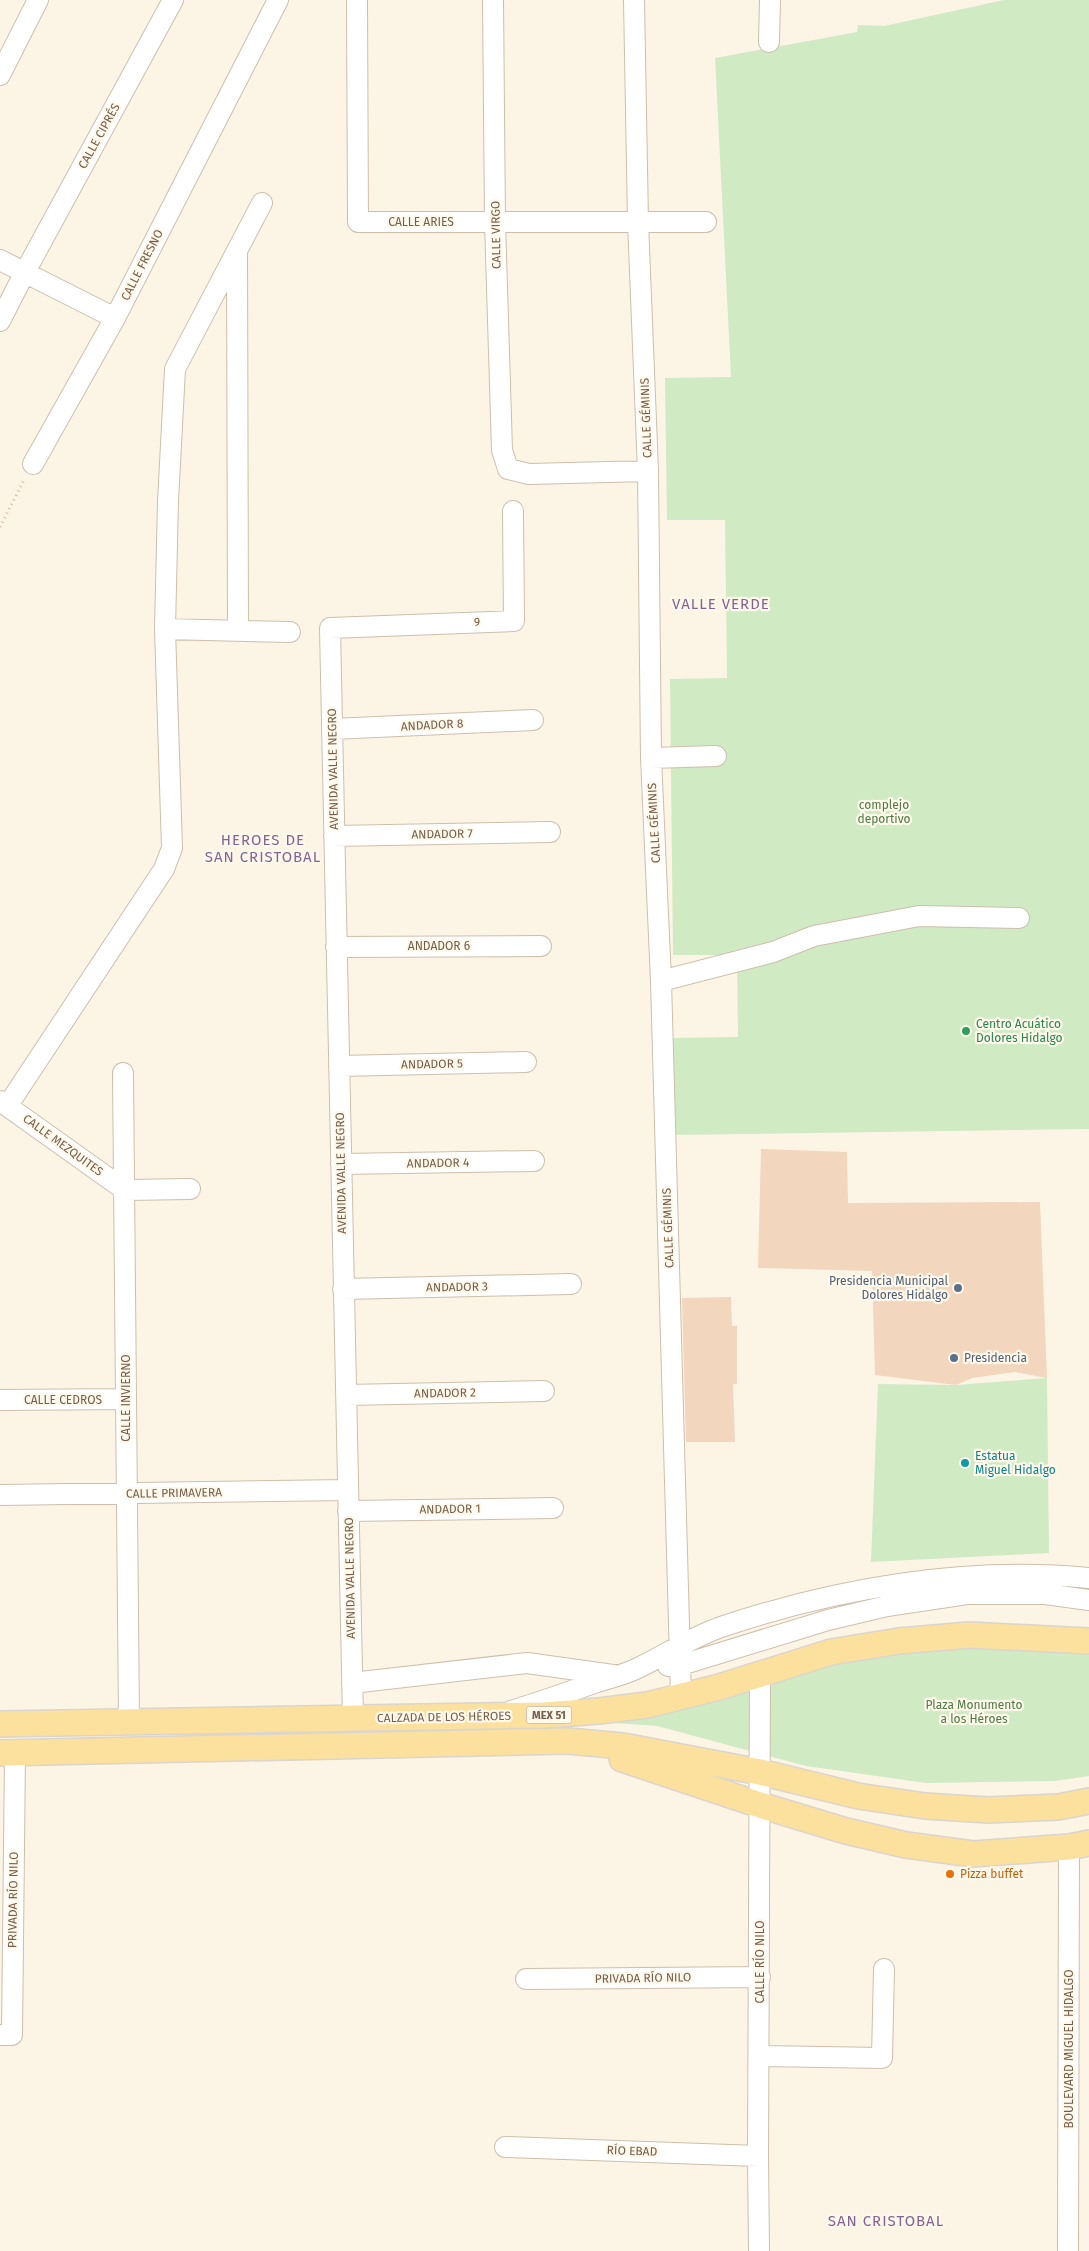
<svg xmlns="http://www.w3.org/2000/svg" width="1089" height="2251" font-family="'Fira Sans',sans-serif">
	<rect width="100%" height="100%" fill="#fcf5e6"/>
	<!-- green -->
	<path fill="#d0eac4" d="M1004 0H1089V1129L670 1135 669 1038 738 1037 737 955H673L670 679 727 678 725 520H667L665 378 731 377 715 58 857 32 858 25 884 26Z
		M1047 1378 1049 1553 871 1562 878 1384 956 1385Z
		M972 1641 1089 1648V1776L1055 1781 926 1783 806 1766 657 1726 556 1719 830 1659Z"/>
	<!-- building -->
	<path fill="#f2d6bd" d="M761 1149 847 1152 848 1203 1040 1202 1047 1378 1015 1372 972 1378 956 1385 875 1375 872 1271 758 1268Z
		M731 1297 732 1326H737V1384H733L735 1442H686L682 1298Z"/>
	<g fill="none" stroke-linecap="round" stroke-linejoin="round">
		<!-- minor casing -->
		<g stroke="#cebeac" stroke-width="22">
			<path id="minor" d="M357 0 358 222H706
				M493 0 495 222 502 450 508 469 529 474 648 471
				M634 0 638 222 648 471 651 758 661 981 681 1696
				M769 42 770 0
				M0 75 38 0
				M237 252 238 630
				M0 260 115 318
				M0 321 25 272 173 0
				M33 464 115 318 278 0
				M165 629 290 632
				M332 729 533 720
				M651 758 716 756
				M334 836 550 832
				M336 947 541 946
				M661 981 773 952 814 936 919 916 1019 918
				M339 1066 526 1062
				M123 1073 129 1722
				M0 1101 125 1190 190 1189
				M8 1105 164 869 172 848 165 629 168 501 175 369 262 203
				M341 1164 534 1161
				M343 1289 571 1284
				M346 1395 544 1391
				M0 1400 126 1399
				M0 1495 348 1490
				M348 1511 553 1508
				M668 1666 681 1665 828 1620 887 1606 967 1594H1045L1089 1600
				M352 1683 527 1663 613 1675
				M511 1711C540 1702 569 1692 597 1682 611 1678 627 1674 640 1667 667 1654 692 1637 721 1627 837 1588 967 1566 1089 1578
				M353 1718 330 628 514 621 513 511
				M526 1979 760 1977
				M0 2035H12L15 1753
				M759 2056 882 2058 884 1969
				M505 2147 758 2156
				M759 2251 758 2156 760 1673
				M1068 2251 1069 1847"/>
		</g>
		<!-- major casing -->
		<g stroke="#dbd5d0" stroke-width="28">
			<path id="major" d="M0 1724 544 1715 599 1711 647 1705 719 1687 831 1652 899 1641 969 1635 1089 1641
				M0 1753 568 1741 623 1746 760 1772 858 1796 925 1806 988 1810 1058 1807 1089 1801
				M622 1759 760 1805 846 1831 906 1845 973 1854 1069 1847 1089 1843"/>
		</g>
		<!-- path -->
		<path stroke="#d7baa0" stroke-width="3" stroke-dasharray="1 4" stroke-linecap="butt" d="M0 527 24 480"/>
		<!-- minor -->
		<use href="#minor" stroke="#fff" stroke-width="20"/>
		<!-- major -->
		<use href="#major" stroke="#fbe09e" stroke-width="25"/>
	</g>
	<!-- markers -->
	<circle fill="#2e9e5b" stroke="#fff9ec" stroke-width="2" cx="966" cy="1031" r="5"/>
	<g fill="#5c6f8a" stroke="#fff9ec" stroke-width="2">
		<circle cx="958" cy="1288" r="5"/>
		<circle cx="954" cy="1358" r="5"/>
	</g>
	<circle fill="#0f9aa8" stroke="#fff9ec" stroke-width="2" cx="965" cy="1463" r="5"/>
	<circle fill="#e8710a" stroke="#fff9ec" stroke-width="2" cx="950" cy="1874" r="5"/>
	<g text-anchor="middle" stroke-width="4.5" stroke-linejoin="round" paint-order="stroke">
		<!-- shield labels -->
		<rect fill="#fff9ec" stroke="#9f8c7b" stroke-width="1" x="526.5" y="1706.5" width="45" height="17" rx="4"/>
		<g font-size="11" font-weight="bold" fill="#765d4a">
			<text x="549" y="1719">MEX 51</text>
		</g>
		<!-- street labels -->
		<g font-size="12" fill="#765d4a" stroke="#fff9ec">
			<text transform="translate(99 136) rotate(-61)" y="4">CALLE CIPRÉS</text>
			<text x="421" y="226">CALLE ARIES</text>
			<text transform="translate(496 235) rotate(-91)" y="4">CALLE VIRGO</text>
			<text transform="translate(142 265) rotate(-63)" y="4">CALLE FRESNO</text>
			<text transform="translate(646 418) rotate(-92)" y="4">CALLE GÉMINIS</text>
			<text transform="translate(477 622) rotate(-2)" y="4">9</text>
			<text transform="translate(432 725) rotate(-3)" y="4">ANDADOR 8</text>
			<text transform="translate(333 769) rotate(-91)" y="4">AVENIDA VALLE NEGRO</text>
			<text transform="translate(654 823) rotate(-93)" y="4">CALLE GÉMINIS</text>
			<text transform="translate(442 834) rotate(-1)" y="4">ANDADOR 7</text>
			<text x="439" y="950">ANDADOR 6</text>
			<text transform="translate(432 1064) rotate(-1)" y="4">ANDADOR 5</text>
			<text transform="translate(63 1145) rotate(36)" y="4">CALLE MEZQUITES</text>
			<text transform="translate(438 1163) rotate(-1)" y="4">ANDADOR 4</text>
			<text transform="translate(341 1173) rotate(-91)" y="4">AVENIDA VALLE NEGRO</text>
			<text transform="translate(668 1228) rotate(-92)" y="4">CALLE GÉMINIS</text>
			<text transform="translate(457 1287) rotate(-1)" y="4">ANDADOR 3</text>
			<text transform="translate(445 1393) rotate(-1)" y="4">ANDADOR 2</text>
			<text transform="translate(126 1398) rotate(-90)" y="4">CALLE INVIERNO</text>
			<text x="63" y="1404">CALLE CEDROS</text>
			<text transform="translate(174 1493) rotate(-1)" y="4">CALLE PRIMAVERA</text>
			<text transform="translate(450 1509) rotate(-1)" y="4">ANDADOR 1</text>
			<text transform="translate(350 1578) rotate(-91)" y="4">AVENIDA VALLE NEGRO</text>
			<text transform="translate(444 1717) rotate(-1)" y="4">CALZADA DE LOS HÉROES</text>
			<text transform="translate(13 1900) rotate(-89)" y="4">PRIVADA RÍO NILO</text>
			<text transform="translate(760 1962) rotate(-90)" y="4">CALLE RÍO NILO</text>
			<text transform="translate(643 1978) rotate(-1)" y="4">PRIVADA RÍO NILO</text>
			<text transform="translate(1069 2049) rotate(-90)" y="4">BOULEVARD MIGUEL HIDALGO</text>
			<text transform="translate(632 2151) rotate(2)" y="4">RÍO EBAD</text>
		</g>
		<!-- park labels -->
		<g font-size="12" fill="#4e7b42" stroke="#fff9ec">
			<text x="884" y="809">complejo<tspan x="884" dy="14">deportivo</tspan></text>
			<text x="974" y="1709">Plaza Monumento<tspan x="974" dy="14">a los Héroes</tspan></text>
		</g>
		<!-- leisure labels -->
		<g font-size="12" fill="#27864d" stroke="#fff9ec" text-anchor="start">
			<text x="976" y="1028">Centro Acuático<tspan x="976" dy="14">Dolores Hidalgo</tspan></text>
		</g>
		<!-- service labels -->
		<g font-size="12" fill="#4e5e75" stroke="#fff9ec" text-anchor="end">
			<text x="948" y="1285">Presidencia Municipal<tspan x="948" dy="14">Dolores Hidalgo</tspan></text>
			<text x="964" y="1362" text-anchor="start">Presidencia</text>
		</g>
		<!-- culture labels -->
		<g font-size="12" fill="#0d838f" stroke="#fff9ec" text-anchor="start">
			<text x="975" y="1460">Estatua<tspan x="975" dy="14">Miguel Hidalgo</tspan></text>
		</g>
		<!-- food labels -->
		<g font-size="12" fill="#c56008" stroke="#fff9ec" text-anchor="start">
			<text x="960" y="1878">Pizza buffet</text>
		</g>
		<!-- quarter labels -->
		<g font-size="15" letter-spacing="1" fill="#866292" stroke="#fff9ec">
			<text x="721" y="609">VALLE VERDE</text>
			<text x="263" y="845">HEROES DE<tspan x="263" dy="17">SAN CRISTOBAL</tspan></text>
			<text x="886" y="2226">SAN CRISTOBAL</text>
		</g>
	</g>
</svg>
